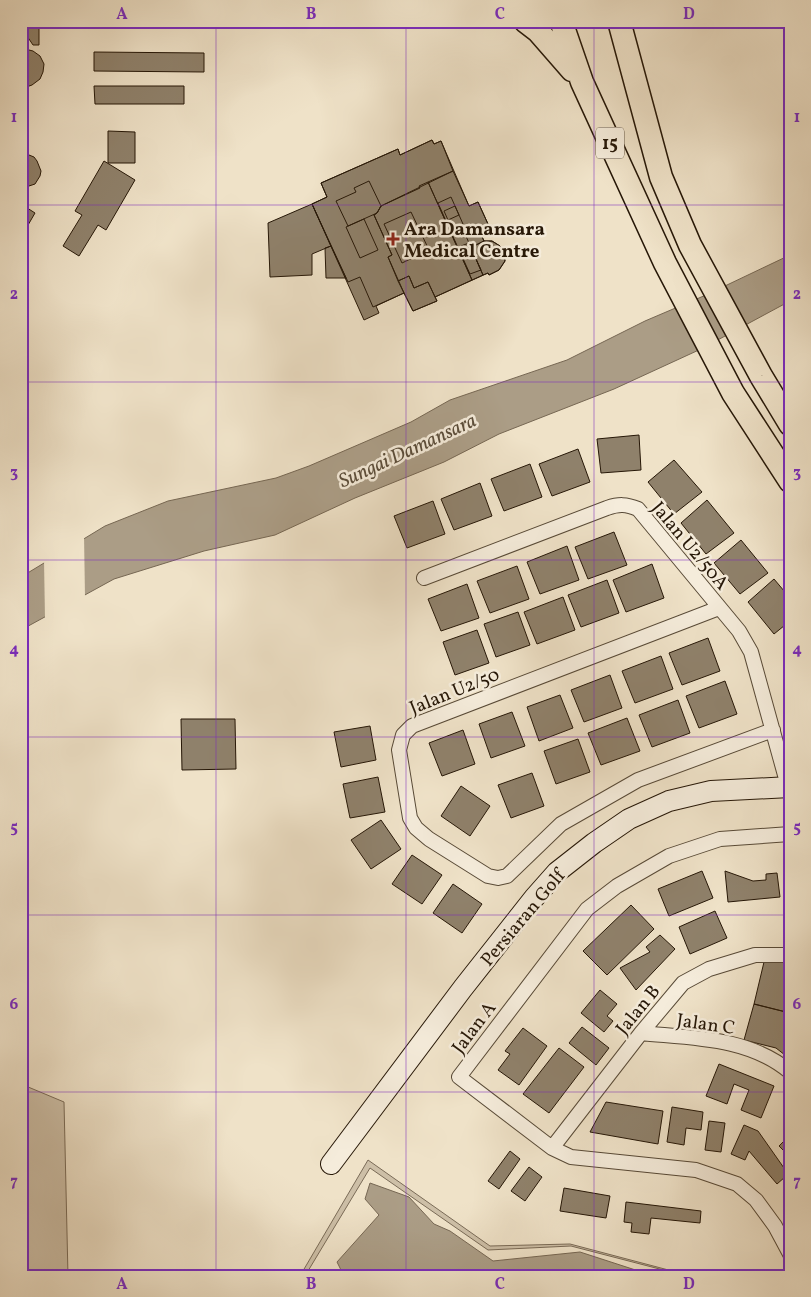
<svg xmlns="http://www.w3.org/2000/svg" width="811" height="1297" font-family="Vollkorn,serif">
	<rect width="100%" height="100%" fill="#efe2c8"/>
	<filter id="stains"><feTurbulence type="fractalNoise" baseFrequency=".004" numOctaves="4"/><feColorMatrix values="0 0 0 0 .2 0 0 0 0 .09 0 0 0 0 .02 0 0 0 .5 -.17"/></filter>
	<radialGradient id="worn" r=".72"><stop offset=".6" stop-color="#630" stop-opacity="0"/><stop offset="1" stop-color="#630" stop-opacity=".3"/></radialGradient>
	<!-- green -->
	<path fill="#cdbfa7" stroke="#7a6b57" d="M21 1084 64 1102 68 1276H21Z
		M368 1160 490 1246 570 1244 676 1272 680 1276 675 1273 571 1246 488 1250 370 1168 305 1276H300Z"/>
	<!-- water -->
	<path fill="#ab9d86" stroke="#766753" d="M790 255V301L701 349 614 389 499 434 444 462 355 498 275 535 204 551 114 579 21 630V577L105 526 168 501 276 478 309 466 411 422 450 400 567 360 645 321 706 295Z
		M370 1183 409 1197 434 1224 450 1231 493 1261 580 1252 654 1276H344L337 1262 379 1215 365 1199Z"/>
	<!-- pier -->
	<path fill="#efe2c8" d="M84 535 85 597 45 619 44 560Z"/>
	<!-- building -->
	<path fill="#8f816b" stroke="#261707" d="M21 21H39V45H33L27 36 21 37Z
		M111 21H212V25Z
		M21 48 33 51 40 56 44 64 43 72 40 79 32 85 21 89Z
		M94 52 204 53V72L94 71Z
		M94 86H184V104H95Z
		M108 131 135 132V163H108Z
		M432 140 434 144 441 141 469 206 478 202 488 224 478 228 484 241H492L500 246 504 254 505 261 499 270 489 275 488 273 435 297 437 301 413 311 404 293 376 306 379 313 364 320 312 204 327 197 321 183 398 149 400 155Z
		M432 140 434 144 441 141 453 171 381 206 377 213 374 215 392 255 388 257 404 293 373 307 360 277 348 282 312 204 327 197 321 183 398 149 400 155Z
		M21 154 29 155 34 157 37 161 41 171 40 176 35 184 26 187H21Z
		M104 161 135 180 106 230 98 225 79 256 63 246 82 215 75 211Z
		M453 171 469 206 478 202 488 224 478 228 484 241 474 246 475 248 472 250 483 275 472 280 428 182Z
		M369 181 381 206 377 213 348 226 336 201 356 192 354 188Z
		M428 182 472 280 435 297 428 282 414 288 409 276 398 281 388 257 392 255 374 215 377 213 381 206 420 188 419 186Z
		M451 197 463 224 450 230 438 203Z
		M21 204 35 213 24 232 21 230Z
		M312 204 331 246 312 254V275L270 277 268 223Z
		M455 206 459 215 448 220 444 211Z
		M411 212 429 250 402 263 384 224Z
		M364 219 378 250 360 258 346 227Z
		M461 225 469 243 461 246 465 253 472 250 481 270 470 274 450 230Z
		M484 241H492L500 246 504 254 505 261 499 270 489 275 488 273 483 275 472 250 475 248 474 246Z
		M331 246 346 278H326L325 248Z
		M409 276 414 288 428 282 437 301 413 311 398 281Z
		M639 435 641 470 601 473 597 439Z
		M578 449 590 482 552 496 539 464Z
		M674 460 702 492 674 514 648 482Z
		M530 464 542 497 504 511 491 479Z
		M480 483 492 516 454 530 441 499Z
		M707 500 734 533 706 554 681 523Z
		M433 501 445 534 407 548 394 516Z
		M614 532 627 565 588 579 575 547Z
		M741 540 768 573 740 594 714 563Z
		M567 546 579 580 540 594 527 562Z
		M652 564 664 598 626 612 613 580Z
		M517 566 529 599 490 613 477 581Z
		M774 579 790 598V621L774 634 748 602Z
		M607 580 619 613 581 627 568 595Z
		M467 584 479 618 441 631 428 599Z
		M563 597 575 630 537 644 524 612Z
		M518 612 530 645 496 657 484 624Z
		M477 630 489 663 455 675 443 642Z
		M708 638 720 671 682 685 669 653Z
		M661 656 673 689 635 703 622 671Z
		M610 675 622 708 584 722 571 690Z
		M725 681 737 714 699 728 686 696Z
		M560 695 573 728 539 741 527 707Z
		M678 700 690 733 652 747 639 715Z
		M512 712 525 746 491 758 479 724Z
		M627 718 640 751 601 765 588 733Z
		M181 719H235L236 769 182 770Z
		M370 726 376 760 341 767 334 732Z
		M463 730 475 764 442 776 429 743Z
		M578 739 590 772 556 784 544 751Z
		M532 773 544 806 511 818 498 785Z
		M378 777 385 812 350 818 343 784Z
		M461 786 490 806 470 836 441 816Z
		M381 820 401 849 371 869 351 840Z
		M412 855 442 875 422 904 392 884Z
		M702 871 713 898 669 916 658 889Z
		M725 871 753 881 766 880V874L777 873 780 897 728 902Z
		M453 884 482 904 462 933 433 913Z
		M631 905 654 929 607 975 583 951Z
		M788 905H790V933L784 932Z
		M715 911 727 938 690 954 679 927Z
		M660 935 675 949 636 990 620 968 650 952 646 947Z
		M790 961V1013L754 1004 764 962Z
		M600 990 617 1004 607 1016 613 1021 604 1032 581 1013Z
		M754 1004 790 1013V1059L776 1048 744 1040Z
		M582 1027 609 1048 596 1065 569 1043Z
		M523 1028 547 1046 519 1085 498 1070 510 1054 505 1051Z
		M559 1048 584 1067 549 1113 523 1094Z
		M719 1064 774 1086 761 1118 741 1110 749 1090 734 1084 727 1104 706 1096Z
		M606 1102 663 1111 658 1144 590 1132Z
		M672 1107 703 1112 701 1130 686 1128 684 1145 667 1142Z
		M709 1121 725 1123 721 1152 705 1150Z
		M744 1125 758 1131 784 1168 785 1177 777 1184 749 1151 745 1160 731 1154Z
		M790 1135V1157L779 1146Z
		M510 1151 520 1159 499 1189 488 1181Z
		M529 1167 542 1177 525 1201 511 1191Z
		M564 1188 610 1196 606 1218 560 1211Z
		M626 1202 701 1211 700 1223 651 1218 649 1234 631 1232 632 1223 624 1222Z"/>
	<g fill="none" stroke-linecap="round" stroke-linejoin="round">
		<!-- street casing -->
		<g stroke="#584a37" stroke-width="16">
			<path id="street" d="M424 578 607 508C619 504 626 504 638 509L739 631 751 652 788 786
				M719 608 412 726 403 735 399 750 410 818 416 828 429 839 488 876 498 878 507 876 561 824 638 780 773 730
				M790 834 720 839 669 856 617 886 587 909 459 1077 552 1148 571 1157 696 1170 737 1184 756 1200 775 1226 790 1254
				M641 1033C691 1038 749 1037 790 1072
				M552 1148 641 1033 683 983 709 969 755 955H790"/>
		</g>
		<!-- secondary casing -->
		<g stroke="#261707" stroke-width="22">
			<path id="secondary" d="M331 1164 463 988 534 898 557 872 594 843 629 819 669 801 711 791 790 787"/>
		</g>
		<!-- primary casing -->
		<g stroke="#261707" stroke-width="25">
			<path id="primary" d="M525 21 538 31 572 70
				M561 21 582 82 665 263 733 393 790 481
				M619 21 661 177 690 245 761 376 790 424"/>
		</g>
		<!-- street -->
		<use href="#street" stroke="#f5ecdb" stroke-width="14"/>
		<!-- secondary -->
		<use href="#secondary" stroke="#f5ecdb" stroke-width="20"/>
		<!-- primary -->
		<use href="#primary" stroke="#efe2c8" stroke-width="22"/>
	</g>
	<!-- grid -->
	<path fill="none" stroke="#7b2cbf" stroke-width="1" stroke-opacity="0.55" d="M216 21V1276M406 21V1276M594 21V1276M21 205H790M21 382H790M21 560H790M21 737H790M21 915H790M21 1092H790"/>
	<!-- markers -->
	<path fill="#8f2418" stroke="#f5ecdb" stroke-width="2" d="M390.5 231.5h5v5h5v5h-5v5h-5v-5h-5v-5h5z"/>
	<g text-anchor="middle" stroke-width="5" stroke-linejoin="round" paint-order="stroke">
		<!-- shield labels -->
		<rect fill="#f5ecdb" stroke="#645747" stroke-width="1" x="596" y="127.5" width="28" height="31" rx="4"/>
		<g font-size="18" font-weight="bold" fill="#261707">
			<text x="610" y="149">15</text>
		</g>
		<!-- poi labels -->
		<g font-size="19" font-weight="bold" fill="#261707" stroke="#f5ecdb" text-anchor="start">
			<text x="404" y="235">Ara Damansara<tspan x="404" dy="22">Medical Centre</tspan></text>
		</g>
		<!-- street labels -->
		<g font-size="19" fill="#261707" stroke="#f5ecdb">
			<text transform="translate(691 545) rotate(50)" y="7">Jalan U2/50A</text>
			<text transform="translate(454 690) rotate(-22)" y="7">Jalan U2/50</text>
			<text transform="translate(522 917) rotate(-50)" y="7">Persiaran Golf</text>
			<text transform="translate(637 1009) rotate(-51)" y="7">Jalan B</text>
			<text transform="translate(706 1023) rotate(8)" y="7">Jalan C</text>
			<text transform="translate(473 1027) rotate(-53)" y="7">Jalan A</text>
		</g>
		<!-- water labels -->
		<g font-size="20" font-style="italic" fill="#5b4d3a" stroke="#f5ecdb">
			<text transform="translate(407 450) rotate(-25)" y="7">Sungai Damansara</text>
		</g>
	</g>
	<!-- margin -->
	<rect width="811" height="1297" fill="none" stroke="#efe2c8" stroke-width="55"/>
	<rect x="28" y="28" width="756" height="1242" fill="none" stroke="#7b2cbf" stroke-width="2"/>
	<g font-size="16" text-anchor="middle" font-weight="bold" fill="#7b2cbf">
		<text x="122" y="19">A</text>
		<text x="311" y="19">B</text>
		<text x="500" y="19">C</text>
		<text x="689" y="19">D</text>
		<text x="14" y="122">1</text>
		<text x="797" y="122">1</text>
		<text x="14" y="299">2</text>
		<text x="797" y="299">2</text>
		<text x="14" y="477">3</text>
		<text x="797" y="477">3</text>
		<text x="14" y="654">4</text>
		<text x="797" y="654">4</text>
		<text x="14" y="832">5</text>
		<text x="797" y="832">5</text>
		<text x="14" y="1009">6</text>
		<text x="797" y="1009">6</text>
		<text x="14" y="1186">7</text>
		<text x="797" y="1186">7</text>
		<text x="122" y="1289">A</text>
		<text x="311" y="1289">B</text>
		<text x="500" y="1289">C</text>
		<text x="689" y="1289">D</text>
	</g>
	<rect width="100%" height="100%" filter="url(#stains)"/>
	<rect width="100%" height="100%" fill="url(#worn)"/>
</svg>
